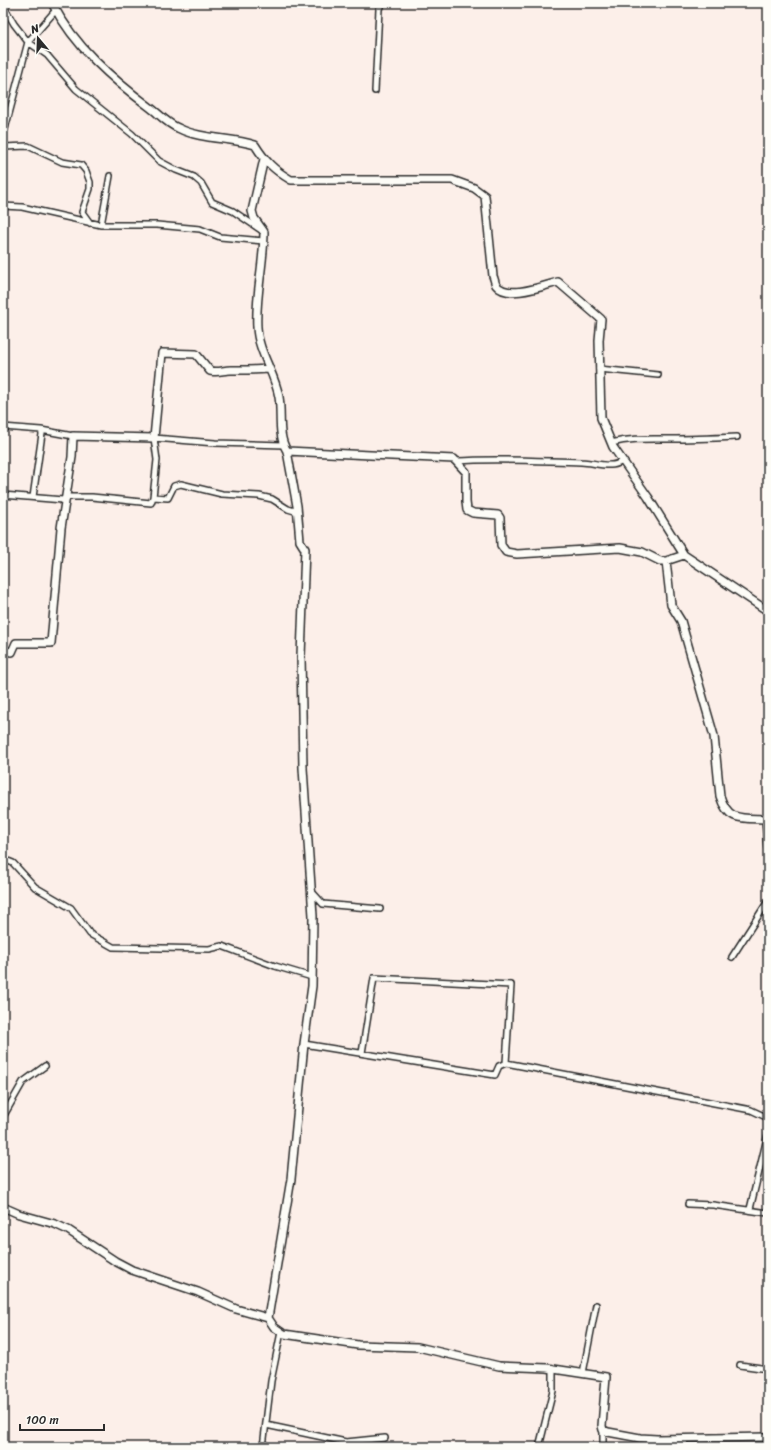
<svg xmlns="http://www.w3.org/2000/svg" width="771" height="1450" font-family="Sriracha,sans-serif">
	<rect width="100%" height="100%" fill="#fcefe9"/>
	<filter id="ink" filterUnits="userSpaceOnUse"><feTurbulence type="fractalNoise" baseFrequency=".025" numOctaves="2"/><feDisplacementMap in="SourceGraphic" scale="8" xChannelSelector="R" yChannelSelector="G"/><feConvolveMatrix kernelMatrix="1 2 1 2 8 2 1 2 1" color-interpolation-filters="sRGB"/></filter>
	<g filter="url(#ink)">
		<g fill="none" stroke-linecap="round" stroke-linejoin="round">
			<!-- street casing -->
			<g stroke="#2b2b2b" stroke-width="8">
				<path id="street" d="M3 5 14 24 28 42 47 55 76 89 132 134 159 161 176 170 194 177 201 183 212 202 233 211 261 230
					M375 91 379 9 382 3
					M5 129 28 42 56 10
					M3 147 28 146 62 162 81 165 86 171 90 182V189L82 212 90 223
					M3 206 22 207 101 225H157L200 229 220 237 264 241
					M101 225 110 176
					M599 369 658 375
					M3 427 41 430 73 436
					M611 443C631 438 649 439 669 439 692 439 715 438 737 437
					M458 461C498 458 540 461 581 462 591 462 601 466 611 465 616 465 619 463 623 461
					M3 495 63 500 66 497H92L151 503 153 497 168 498 174 486 181 484 222 494 259 496 272 499 288 509 298 512
					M33 497 42 434 41 430
					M153 497 157 460 154 438 215 443 284 445
					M3 859 13 863 35 887 71 908 90 934 113 947 209 949 222 946 275 966 312 977
					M313 893 323 904 380 909
					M732 957 768 901
					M304 1044 495 1075 499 1066 506 1063 751 1110 768 1118
					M362 1053 374 978 511 985 506 1063
					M3 1117 23 1082 45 1066
					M688 1204 713 1205 768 1213
					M750 1209 768 1134
					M740 1365 768 1369
					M583 1373 596 1305
					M266 1425 346 1442 385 1438
					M684 1439 685 1447
					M263 1447 271 1381 281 1332
					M539 1447 553 1391V1368
					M603 1447V1430
					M766 1447 768 1435"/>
			</g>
			<!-- secondary casing -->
			<g stroke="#2b2b2b" stroke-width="10">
				<path id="secondary" d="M52 3C75 47 112 79 151 108 160 115 168 124 178 128 202 140 230 137 255 145 265 161 274 170 291 180H452L474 188 485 196 493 276C494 278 495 283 496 285 507 300 543 286 558 282L601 319 599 340 601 418 613 447 648 497 684 555 768 611
					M264 159 252 211 254 218 264 232C264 263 255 298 257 327 258 352 275 373 279 397 282 414 277 435 287 451L297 506 300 541 305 549 301 656 303 768 313 916 312 986 304 1044 291 1179 268 1318
					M287 451 454 459 466 472V502L467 510 473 513 498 515 500 518 501 545 506 552 517 554 620 548 642 552 660 561H666L684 555
					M666 561 671 605 681 621 714 736 720 796C728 822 742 818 766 819L768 847
					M3 651 12 652 16 643H51L61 528 72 457 73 436 154 438 162 353 196 354 210 371C220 373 222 370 231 370 244 370 256 370 269 369
					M3 1207 19 1214 55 1224 68 1230 115 1261 132 1270 198 1292 236 1309 268 1318 274 1327 284 1334 358 1345 418 1347 499 1366 547 1368 606 1377 602 1426 603 1430 608 1432 640 1438 657 1439 768 1437"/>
			</g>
			<!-- street -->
			<use href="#street" stroke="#fdfcf7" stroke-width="5"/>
			<!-- secondary -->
			<use href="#secondary" stroke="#fdfcf7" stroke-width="7"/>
		</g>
	</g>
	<!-- margin -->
	<rect width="771" height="1450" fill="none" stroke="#fdfcf7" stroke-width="16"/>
	<rect x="8" y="8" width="755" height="1434" fill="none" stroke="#2b2b2b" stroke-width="1.5" filter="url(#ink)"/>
	<!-- north arrow -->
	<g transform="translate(38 38) rotate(341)" stroke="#fdfcf7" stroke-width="3" paint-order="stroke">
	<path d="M0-3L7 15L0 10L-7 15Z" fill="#2b2b2b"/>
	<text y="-6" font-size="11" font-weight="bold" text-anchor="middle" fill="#2b2b2b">N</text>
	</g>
	<!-- scale -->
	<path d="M20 1424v6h84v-6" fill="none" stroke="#2b2b2b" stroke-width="2"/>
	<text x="26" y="1424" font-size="12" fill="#2b2b2b" stroke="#fdfcf7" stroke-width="3" paint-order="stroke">100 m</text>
</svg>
